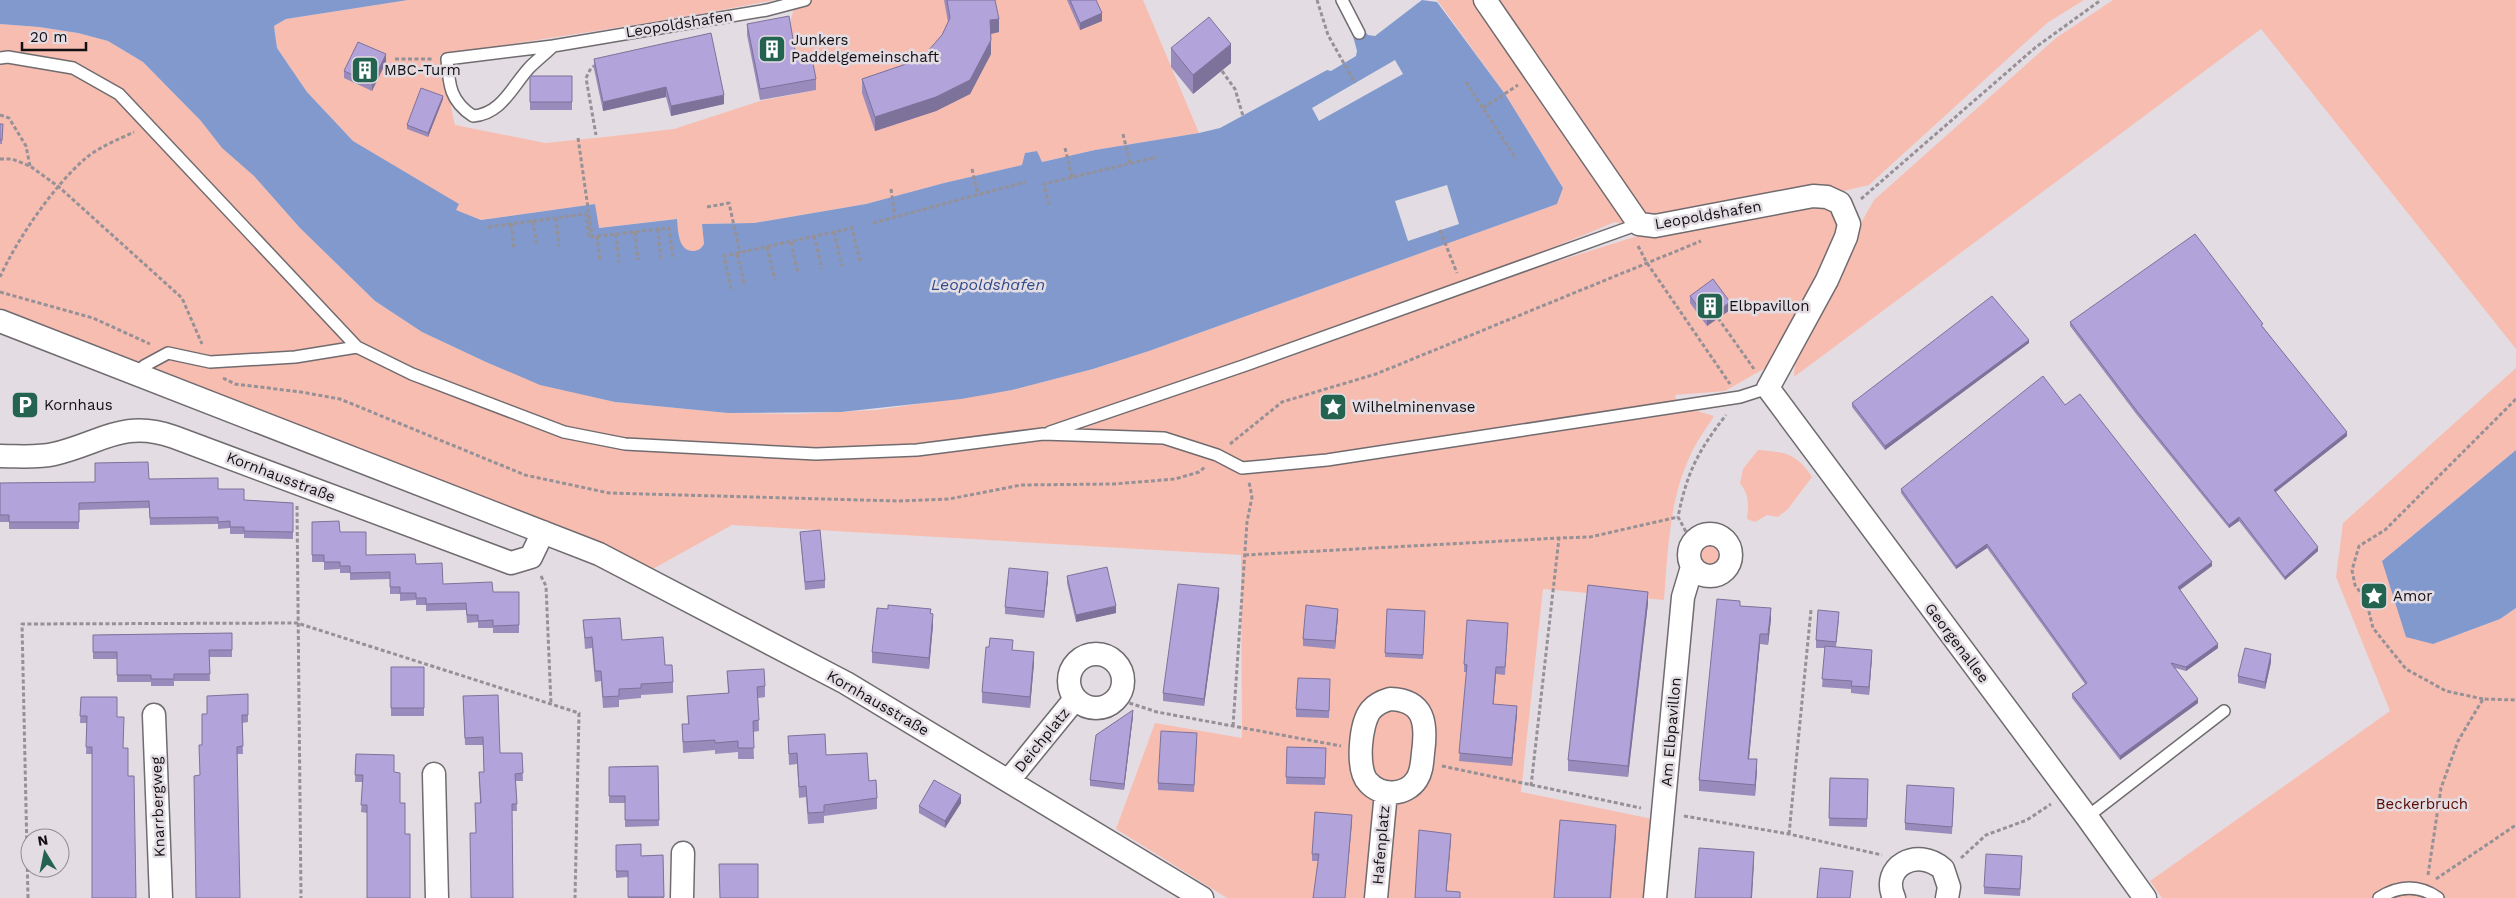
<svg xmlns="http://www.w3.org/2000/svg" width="2516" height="898" font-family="'Work Sans',sans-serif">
	<rect width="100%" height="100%" fill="#e3dde3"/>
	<!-- green -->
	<path fill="#f8bdb1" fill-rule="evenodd" d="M408 0H775L679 18 440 55 455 125 545 143 614 136 674 129 760 101 816 90 811 64 796 66 789 27 796 0H1143L1199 133 1095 150 1041 162 1037 151 1025 153 1023 165 944 183 866 204 754 223 702 224 704 244C701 248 700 250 694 251 678 253 678 230 676 219L598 228 595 204 481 220 455 210 459 205 353 141 307 92 277 48 274 26 286 19Z
		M1437 0H2084L2047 23 1869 185 1806 200 1828 210 1838 219 1840 235 1767 367 1725 391 1675 395 1679 411H1697L1714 416C1706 429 1696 442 1690 456 1669 501 1668 551 1664 600L1543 589 1521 792 1667 822 1661 898H1227L1116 829 1155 723 1242 738 1241 555 732 525 633 580 0 333V24L39 27 78 33 108 41 143 62 201 121 222 148 254 176 300 228 375 301 422 332 486 362 540 384 615 402 728 413 795 414 876 410 1012 390 1093 369 1149 351 1557 204 1563 188 1505 94ZM1615 222 1653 231 1463 291 1271 364Z
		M2113 0H2516V349L2261 29 1794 377 1795 359 1853 237 1874 200 2056 38Z
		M2516 368V450L2382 561 2433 644 2500 619 2516 608V898H2162L2150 881 2390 711 2336 577 2343 523Z
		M1758 450C1785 452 1796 453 1812 477L1788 509 1778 517 1767 515 1755 522 1747 519C1749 504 1749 495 1740 483L1743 469Z
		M1707 544 1721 545 1726 552C1722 567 1708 568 1695 561V552Z"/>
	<!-- water -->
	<path fill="#8199cd" d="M0 0H408L286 19 274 26 277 48 307 92 353 141 459 204 456 210 481 220 595 204 599 228 677 219C678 230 678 252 694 251 700 250 701 248 704 244L702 224 754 223 866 204 944 183 1022 165 1025 153 1037 151 1042 162 1095 150 1199 133 1220 128 1327 70 1331 71 1356 56 1357 51 1353 36 1364 30 1368 35 1375 36 1422 0 1437 2 1505 94 1563 188 1557 204 1149 351 1093 369 1012 390 961 399 841 412 728 413 615 402 540 385 486 362 422 332 375 301 300 228 254 176 222 148 201 121 143 62 108 41 78 33 39 27 0 24Z
		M2516 450V608L2500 619 2433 644 2406 637 2382 561Z"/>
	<!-- pier -->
	<path fill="#e3dde3" d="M1395 60 1403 74 1319 121 1312 108Z
		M1447 185 1459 224 1408 241 1395 201Z"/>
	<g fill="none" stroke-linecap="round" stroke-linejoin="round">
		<!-- service casing -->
		<g stroke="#706b6f" stroke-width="14">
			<path id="service" d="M1342 0 1359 33
				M553 46 447 59C449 85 450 101 473 116 502 114 512 86 530 67 537 60 546 53 553 46L767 10 805 0
				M0 58 8 57 73 68 119 94 357 347 412 374 564 432 625 444 816 454 917 450 1043 434 1164 438 1217 455 1242 468 1327 460 1740 397 1768 388
				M142 375 144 366 168 353 210 362 295 357 357 347
				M1050 432 1243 366 1639 224
				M2087 817 2224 711
				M2379 898C2398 886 2418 884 2438 898"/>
		</g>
		<!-- minor casing -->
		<g stroke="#706b6f" stroke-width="25">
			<path id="minor" d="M1485 0 1639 224 1655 226 1813 196 1827 197 1840 203 1849 224 1846 237 1827 280 1768 388 2087 817 2145 898
				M0 321 599 554 846 683 1202 898
				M0 456C18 456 37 458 54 454 101 443 123 419 174 437L511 563 531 557 543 532
				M1689 555a21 21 0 1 1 42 0a21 21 0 1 1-42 0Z
				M1069 681a27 27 0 1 1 54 0a27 27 0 1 1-54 0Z
				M1390 699C1425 700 1427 724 1423 753 1422 762 1422 771 1417 779 1406 796 1381 797 1368 782 1356 770 1360 723 1371 710 1376 704 1383 701 1390 699Z
				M154 715 161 898
				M434 774 437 898
				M1009 780 1075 699
				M682 898 683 853
				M1376 898 1386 792
				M1655 898 1683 597 1692 567
				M1894 898C1880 867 1917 846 1943 869L1949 887 1947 898"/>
		</g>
		<!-- path -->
		<path stroke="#969196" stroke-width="3" stroke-dasharray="4 2.5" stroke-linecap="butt" d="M1317 0 1328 35 1355 83
			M395 59H432
			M596 65 591 68 586 78 596 135
			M1222 71 1235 89 1243 116
			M1466 82 1516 159
			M1483 108 1518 85
			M0 115 9 118 26 146 30 166
			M1123 134 1130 163
			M578 138 592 236
			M1065 148 1072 177
			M0 159H12L30 166 59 187 182 298 202 344
			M972 169 978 195
			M891 189 895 217
			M1861 199 2036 47 2101 0
			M1049 205 1044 184 1157 157
			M707 207 729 203 740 253
			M556 218 559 246
			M533 221 537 246
			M873 223 1025 182
			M511 224 514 248
			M488 227 586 214 589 237 669 228 673 259
			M658 229 661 260
			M1440 230 1457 273
			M635 232 638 260
			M834 232 842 266
			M616 234 619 262
			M597 236 600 262
			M814 236 822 269
			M791 242 798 274
			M1638 246 1647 263 1730 384
			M767 247 775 280
			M737 254 745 286
			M0 277C17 239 55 184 86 158 99 147 119 139 134 132
			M731 289 724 256 852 228 860 261
			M0 292 93 318 150 344
			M1718 318 1754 369
			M223 378 235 384 301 392 340 399 525 475 609 493 897 501 949 499 1021 485 1114 484 1175 479 1199 472 1205 467
			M1230 444 1282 402 1376 374 1701 241
			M297 506 301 898
			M1692 543 1678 517C1687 472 1698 451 1726 415
			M1245 555 1559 538
			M541 576 546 586 551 704
			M1117 699 1157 712 1341 746
			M2483 699 2446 691 2406 669 2389 648 2373 628 2366 600 2355 585 2352 570 2359 546 2385 530 2516 399
			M1233 726 1247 522 1252 497 1249 482
			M1442 766 1641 808
			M1531 786 1559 538 1590 537 1678 517
			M1684 816 1789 834 1882 855
			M1789 834 1811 610
			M1961 858 1986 835 2027 820 2051 804
			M2428 875 2441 788 2458 741 2483 699 2516 700
			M2436 879 2516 825
			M28 898 22 624 297 623 579 713 575 898"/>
		<!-- service -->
		<use href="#service" stroke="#fff" stroke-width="11"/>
		<!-- minor -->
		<use href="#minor" stroke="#fff" stroke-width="22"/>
	</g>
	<!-- wall -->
	<path fill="#998cbc" d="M944 0H995L999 32 991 34V54L970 94 936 111 875 131 862 93V79L921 59 942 35 948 22Z
		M1067 0H1096L1102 21 1080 30Z
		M747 24 796 56 816 79V90L760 100 747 35Z
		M1171 48 1231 63 1193 94 1171 67Z
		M594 59 724 104 671 116 666 97 603 111 594 69Z
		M386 62 372 91 344 78V71Z
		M530 76H572V110H530Z
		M443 99 428 137 407 129V125Z
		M0 124H3L2 144H0Z
		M1690 296 1730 310 1707 326 1690 303Z
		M2070 322 2263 327 2347 436 2276 492 2318 551 2285 580 2239 521 2229 528 2137 415 2070 326Z
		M2029 343 1885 450 1852 407V403Z
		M2065 405 2212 566 2180 590 2218 648 2186 671 2175 668 2198 703 2120 760 2072 698V694L2085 684 1987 548 1956 569 1901 493V489Z
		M149 479 218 489 244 500 293 503V539L244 538V534H230V528L218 529V524L150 525 149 508 79 510V529H9V522H0V483L95 482Z
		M312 522 340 532 366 555 416 564 443 584 493 592H519V633H493V628H478V622L467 623 466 610 426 611V605H416V600L400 601V594H390V579L350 580V573H340V569L324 570V562H312Z
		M800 532 825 580V588L805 590Z
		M1067 576 1116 613 1076 622 1067 583Z
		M1048 579 1044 618 1005 614V607Z
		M1219 596 1204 706 1163 701V693Z
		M1648 603 1628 777 1568 771V760Z
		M1740 606 1771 619 1768 645 1760 644 1749 759 1757 770 1755 796 1699 791V780Z
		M1387 609 1425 611 1423 659 1385 657Z
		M931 613 933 625 929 669 872 663V652Z
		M1338 616 1335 649 1303 646V639Z
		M1839 619 1836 647 1872 657 1869 695 1851 693V689L1822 687 1825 648H1816V640Z
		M583 620 622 640 665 665 673 682V693L641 695V698L619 700V707L603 708 601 681 595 682 592 648 585 649Z
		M1508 630 1505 675 1496 674 1493 704 1517 714 1512 766 1459 761 1467 672H1464V664Z
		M232 633V657H209L210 681H174V686H151V682H117V659H93V635Z
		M1013 650 1034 663 1030 708 982 703V692Z
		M2271 662 2265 689 2238 683V676Z
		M391 667H424V716H391Z
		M727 671 765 686V697L758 698 759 731 753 732 754 759H738V752L715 754V750L683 753 682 724H688L687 696 728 693Z
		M1330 687 1329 718 1296 717V709Z
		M248 694V722L242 723 243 754H237L200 775 207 714Z
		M463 696 500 753H522L523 781H516L517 811H512L476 833 480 803 479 772H484L483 745H465Z
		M81 697 117 717 128 776 136 898 92 754H86L87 723H80Z
		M1133 716 1124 790 1090 786V780Z
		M788 736 826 755 869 781 877 798V809L824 816V823L808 824 806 797 799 798 797 764 789 765Z
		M1197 741 1194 792 1158 790V783Z
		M1287 747 1326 748 1325 785 1286 784Z
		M356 754 394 772 405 834 410 898 367 813 361 812 363 782H355Z
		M658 766 659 826 625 827V803H609V767Z
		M1830 778 1868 779 1867 827 1829 826Z
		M1954 795 1952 834 1905 830V823Z
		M961 803 945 828 919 813V806Z
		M1352 823 1318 861H1312V854Z
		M616 845 641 856 663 855 664 898H628V877L616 878Z
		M2022 864 2020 896 1984 894V887Z"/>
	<!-- shaded-wall -->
	<path fill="#7d7299" d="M1102 13V21L1080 30V23Z
		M999 19V32L990 34V20Z
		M991 40V54L970 94 936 111 875 131V117Z
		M1231 44V63L1193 94V75Z
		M386 54V62L372 91V83Z
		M666 87V97L603 111V102Z
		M724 95V104L671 116V106Z
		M443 96V99L428 137V133Z
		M1730 302V310L1707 326V319Z
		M2029 340V343L1885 450V446Z
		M2347 432V436L2274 493V490Z
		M2239 517V521L2229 528V525Z
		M1987 544V548L1956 569V566Z
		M2318 547V551L2285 580V577Z
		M2212 562V566L2178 591V587Z
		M1048 572V579L1044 618V611Z
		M1219 588V596L1204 706V699Z
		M1648 592V603L1628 777V766Z
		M1116 606V613L1076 622V615Z
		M1771 608V619L1768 645V634Z
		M1338 609V616L1335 649V641Z
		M933 614V625L929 669V658Z
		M1760 634V644L1748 769V759Z
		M2218 644V648L2186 671V667Z
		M1872 650V657L1869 695V687Z
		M1034 652V663L1030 708V697Z
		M2271 654V662L2265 689V682Z
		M1496 667V674L1493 711V704Z
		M2198 699V703L2120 760V756Z
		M1517 706V714L1512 766V758Z
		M1133 710V716L1124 790V784Z
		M1757 759V770L1755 796V785Z
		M961 795V803L945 828V821Z
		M1352 815V823L1345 898Z
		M1616 825V835L1611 898H1610Z
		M1451 834V841L1446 898V891Z
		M1754 852V863L1752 898H1751Z"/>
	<!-- building -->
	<path fill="#b2a3db" stroke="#7d7299" d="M947 0H995L999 19 990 20 991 40 970 80 936 97 875 117 862 79 921 59 942 35 950 18Z
		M1070 0H1096L1102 13 1080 23Z
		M789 16 796 56 811 53 816 79 760 89 747 24Z
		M1209 17 1231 44 1193 75 1171 48Z
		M711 33 724 95 671 106 666 87 603 102 594 59Z
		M358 42 386 54 372 83 344 71Z
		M530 76H572V102H530Z
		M421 88 443 96 428 133 407 125Z
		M0 124H3L2 140H0Z
		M2195 234 2263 324 2261 325 2347 432 2274 490 2318 547 2285 577 2239 517 2229 525 2137 411 2070 322Z
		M1713 279 1730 302 1707 319 1690 296Z
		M1992 296 2029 340 1885 446 1852 403Z
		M2043 376 2065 405 2080 394 2212 562 2178 587 2218 644 2186 667 2171 663 2198 699 2120 756 2072 694 2087 683 1987 544 1956 566 1901 489Z
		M148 462 149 479 218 478V489H244V500L293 503V532L244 531V527H230V521L218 522V517L150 518 149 501 79 503V522H9V515H0V483L95 482V463Z
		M339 521 340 532H366V555L415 554 416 564 442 563 443 584 492 582 493 592H519V625L493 626V620L478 621V615H467L466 603 426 604V598H416V593H400V587H390V572L350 573V566H340V562H324V555H312V522Z
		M820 530 825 580 805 582 800 532Z
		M1107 567 1116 606 1076 615 1067 576Z
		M1009 568 1048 572 1044 611 1005 607Z
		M1178 584 1219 588 1204 699 1163 693Z
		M1588 585 1648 592 1628 766 1568 760Z
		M1717 599 1740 601V606L1771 608 1768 634H1760L1748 759H1757L1755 785 1699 780Z
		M888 605 931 609 930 613 933 614 929 658 872 652 877 608 888 609Z
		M1306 605 1338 609 1335 641 1303 639Z
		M1387 609 1425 611 1423 655 1385 653Z
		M1818 610 1839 612 1836 642 1816 640Z
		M620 618 622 640 663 637 665 665H672L673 682 641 684V688L619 689V696L603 697 601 671H595L592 637 585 638 583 620Z
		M1467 620 1508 623 1505 667H1496L1493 704 1517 706 1512 758 1459 753 1467 665 1464 664Z
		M232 633V650H209L210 674H174V679H151V675H117V652H93V635Z
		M990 638 1013 640 1012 650 1034 652 1030 697 982 692 986 647H989Z
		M1825 646 1872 650 1869 687 1851 686 1852 681 1822 679Z
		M2245 648 2271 654 2265 682 2238 676Z
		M391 667H424V708H391Z
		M764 669 765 686 757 687 759 720 753 721 754 748H738V741L715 743V740L683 742 682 724H689L687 696 729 693 727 671Z
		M1298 678 1330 679 1329 711 1296 709Z
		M248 694V715H242L243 746 237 747 240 898H196L194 776 200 775 199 745H202V714H207V696Z
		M498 695 500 753H522L523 773 515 774 517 804H512L513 898H471L470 833H476L475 803H481L479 772H484L483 737 465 738 463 696Z
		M81 697H117V717H124L123 748H128V776H134L136 898H92V747H86L87 716H80Z
		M1133 710 1124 784 1090 780 1096 735Z
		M1161 731 1197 733 1194 785 1158 783Z
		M825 734 826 755 867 753 869 781 876 780 877 798 824 805V812L808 813 806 786 799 787 797 753 789 754 788 736Z
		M1287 747 1326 748 1325 778 1286 777Z
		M356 754 394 755V772L400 773V803H405V834H410V898H367V805H361L363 775H355Z
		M658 766 659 820H625V796H609V767Z
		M1830 778 1868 779 1867 819 1829 818Z
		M934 780 961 795 945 821 919 806Z
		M1907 785 1954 788 1952 827 1905 823Z
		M1315 812 1352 815 1345 898H1313L1319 854H1312Z
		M1560 820 1616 825 1610 898H1554Z
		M1419 830 1451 834 1446 891 1460 892V898H1415Z
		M641 844V856L663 855 664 897H628V871H616V845Z
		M1699 848 1754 852 1751 898H1695Z
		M1986 854 2022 856 2020 889 1984 887Z
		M719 864H758V898H720Z
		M1820 868 1853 871 1850 898H1817Z"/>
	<!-- icons -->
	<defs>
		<g id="building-square" transform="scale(1.4375)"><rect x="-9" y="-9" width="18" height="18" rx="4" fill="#236350" stroke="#e3dde3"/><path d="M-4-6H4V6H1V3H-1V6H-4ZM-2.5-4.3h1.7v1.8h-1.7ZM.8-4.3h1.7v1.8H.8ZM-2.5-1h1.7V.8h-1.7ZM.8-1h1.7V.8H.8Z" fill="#fff"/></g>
		<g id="parking-square" transform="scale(1.4375)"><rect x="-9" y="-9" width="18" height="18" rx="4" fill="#236350" stroke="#e3dde3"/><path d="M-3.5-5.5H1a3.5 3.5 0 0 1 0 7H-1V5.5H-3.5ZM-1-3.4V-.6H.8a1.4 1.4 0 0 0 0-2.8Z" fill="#fff"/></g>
		<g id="sight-square" transform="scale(1.4375)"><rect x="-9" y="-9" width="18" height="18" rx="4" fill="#236350" stroke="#e3dde3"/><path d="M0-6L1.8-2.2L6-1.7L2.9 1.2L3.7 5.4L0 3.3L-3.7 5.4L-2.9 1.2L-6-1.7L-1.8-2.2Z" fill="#fff"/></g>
	</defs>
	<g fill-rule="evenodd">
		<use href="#building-square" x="772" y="49"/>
		<use href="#building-square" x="365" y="70"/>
		<use href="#building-square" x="1710" y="306"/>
		<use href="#parking-square" x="25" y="405"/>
		<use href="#sight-square" x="1333" y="407"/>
		<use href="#sight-square" x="2374" y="596"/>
	</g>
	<g text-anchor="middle" stroke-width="5" stroke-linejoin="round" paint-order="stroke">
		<!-- street labels -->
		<g font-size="15" fill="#121012" stroke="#e3dde3">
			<text transform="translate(679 24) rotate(-9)" y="5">Leopoldshafen</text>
			<text transform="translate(1708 215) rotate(-10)" y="5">Leopoldshafen</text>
			<text transform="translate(281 477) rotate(21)" y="5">Kornhausstraße</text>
			<text transform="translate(1957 643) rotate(53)" y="5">Georgenallee</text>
			<text transform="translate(878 703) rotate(30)" y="5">Kornhausstraße</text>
			<text transform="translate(1671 732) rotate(-85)" y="5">Am Elbpavillon</text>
			<text transform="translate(1042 740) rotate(-51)" y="5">Deichplatz</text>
			<text transform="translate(158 807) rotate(-92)" y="5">Knarrbergweg</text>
			<text transform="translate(1381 845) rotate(-85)" y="5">Hafenplatz</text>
		</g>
		<!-- poi labels -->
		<g font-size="15" fill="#121012" stroke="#e3dde3" text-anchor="start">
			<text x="791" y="45">Junkers<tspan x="791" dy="17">Paddelgemeinschaft</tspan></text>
			<text x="384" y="75">MBC-Turm</text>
			<text x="1729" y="311">Elbpavillon</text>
			<text x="44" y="410">Kornhaus</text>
			<text x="1352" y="412">Wilhelminenvase</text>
			<text x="2393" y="601">Amor</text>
		</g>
		<!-- park labels -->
		<g font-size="15" fill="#590a01" stroke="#e3dde3">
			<text x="2422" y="809">Beckerbruch</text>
		</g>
		<!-- water labels -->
		<g font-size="16" font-style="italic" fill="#2f4a8a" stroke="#e3dde3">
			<text x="988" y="290">Leopoldshafen</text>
		</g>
	</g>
	<!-- north arrow -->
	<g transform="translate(45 853) rotate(350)"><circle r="24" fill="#e3dde3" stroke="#8f8b8f"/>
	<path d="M0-4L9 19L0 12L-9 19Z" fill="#236350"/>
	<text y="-8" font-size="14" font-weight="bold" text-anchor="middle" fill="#121012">N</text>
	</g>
	<!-- scale -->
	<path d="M22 42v8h64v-8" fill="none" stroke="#121012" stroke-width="2.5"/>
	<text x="30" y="42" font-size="15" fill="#121012" stroke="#e3dde3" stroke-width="4" paint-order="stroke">20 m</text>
</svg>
